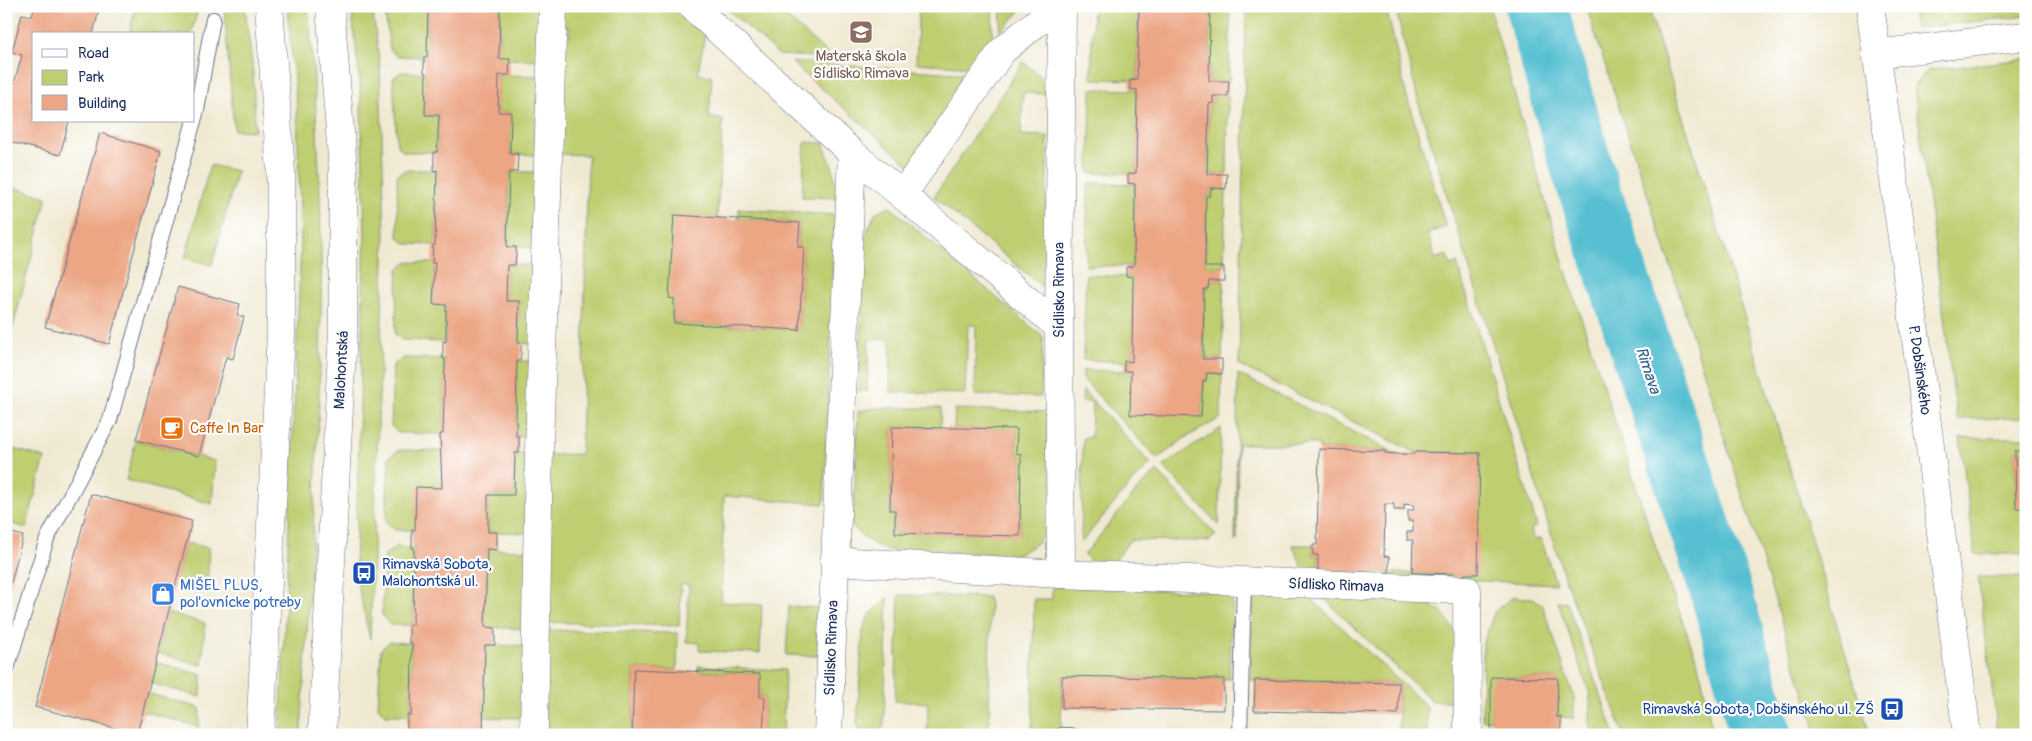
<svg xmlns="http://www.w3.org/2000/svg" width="2032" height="741" font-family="Pangolin,sans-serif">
	<rect width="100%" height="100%" fill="#fff"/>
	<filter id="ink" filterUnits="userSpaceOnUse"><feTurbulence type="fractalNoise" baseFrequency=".02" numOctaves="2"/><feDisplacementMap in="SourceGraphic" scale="10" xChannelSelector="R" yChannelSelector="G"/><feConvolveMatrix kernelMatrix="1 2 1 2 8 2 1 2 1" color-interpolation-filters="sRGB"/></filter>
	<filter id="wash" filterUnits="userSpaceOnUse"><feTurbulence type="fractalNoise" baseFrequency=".0096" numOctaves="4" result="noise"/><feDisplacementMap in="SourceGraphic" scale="20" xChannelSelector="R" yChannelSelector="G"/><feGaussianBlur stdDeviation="1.12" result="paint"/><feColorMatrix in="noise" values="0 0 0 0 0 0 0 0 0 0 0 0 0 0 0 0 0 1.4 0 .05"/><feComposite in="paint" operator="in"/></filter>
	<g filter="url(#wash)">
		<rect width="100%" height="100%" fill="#f0e9d1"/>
		<!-- green -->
		<path fill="#bece70" stroke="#6c7e67" d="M136 6H199L191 34H129Z
			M224 6H245L253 71 255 131 234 130Z
			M287 6H308C315 85 320 164 321 244 323 407 310 572 301 735H280L301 244 297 110Z
			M351 6H372L380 66 385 237 370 639 355 572 365 231 360 82Z
			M384 6H428L427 57 397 56 390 50Z
			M500 6H543L542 60 499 59Z
			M562 6H674L688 18 707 22 698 74 712 76 709 117 723 120 717 218 674 299V323L799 330 804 248 798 247 800 223 738 219 739 209 835 215 824 504 724 496 721 602 762 605 760 653 699 651V643L686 642 689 585 681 584 679 626 545 622 548 455 581 454 588 155 556 154 561 36 569 37 570 27H561Z
			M724 6H774L833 58 779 55Z
			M919 6H993L992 40 975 67 916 63Z
			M1001 6H1025L1000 32Z
			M1093 6H1139L1137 80 1091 79Z
			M1230 6 1229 81H1209L1210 7Z
			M1246 6H1386L1406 94 1446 227 1428 233 1435 259 1447 255 1451 266 1457 263 1537 526 1531 529 1534 540 1541 538 1556 584 1306 574 1292 545H1313V555H1318V571L1453 574V578L1464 574H1477L1480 453 1414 452 1239 365Z
			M1395 6H1489L1563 262 1656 548 1700 669 1713 735H1624L1564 576 1419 104Z
			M1586 6H1648L1723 245 1870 735H1817L1669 261Z
			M1911 6H1990L1991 10 2026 6V16L1915 28Z
			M2026 59V418L1957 419 1914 85 1928 70Z
			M791 62 971 74 910 166Z
			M1023 62 1050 84V94L1023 93 1021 135 1048 136 1044 288 934 197Z
			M401 72 426 73 425 115H439L437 152H404L397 146 393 78Z
			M499 75 541 76 539 155 510 154 511 112H498Z
			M1091 89 1137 90 1136 173H1089Z
			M1213 96H1228L1227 174H1207L1209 104 1213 103Z
			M805 142 823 143 832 166 838 198 802 197Z
			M210 165 237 171 212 265 185 258Z
			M405 170H437L435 245 406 244 398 237 397 175Z
			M509 172H539L537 248 507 247Z
			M1088 183 1135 184 1134 266H1086Z
			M6 185 47 197 10 339 6 338Z
			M1211 188 1226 189 1224 267H1205L1206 196H1210Z
			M889 206 1043 337 1041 397 975 395 976 325H968L965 394 890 392 891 339H869L867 391H859L864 239 875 213Z
			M407 262 435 263 433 304 446 305V342L402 340 395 334 398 269Z
			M507 265H537L534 344 518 343 519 301H506Z
			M1086 275 1133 277 1132 362 1083 360Z
			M1209 281H1224L1222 359H1203L1204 289H1208Z
			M404 358 445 359 443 434 398 433 391 426 393 365Z
			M517 361H534L532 436H516Z
			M1083 370 1131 371 1201 417 1203 381H1206L1207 373 1222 374 1221 418 1185 438 1157 459 1083 379Z
			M1238 374 1397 454 1385 453 1384 451 1319 449V444H1238L1237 541H1235Z
			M1083 390 1151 464 1131 483 1081 543 1083 438 1091 437 1092 402 1082 401Z
			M873 408H941L940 428 892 427 890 510H895V533L1020 535 1021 454 1016 453 1017 430 954 428 955 409 1053 412 1051 524 1036 544 1019 554 885 550C866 541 850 530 846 508H854L858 411Z
			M1221 428 1219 525 1163 466Z
			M1960 438H2026V451H2015L2016 507 2026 508V554H1975Z
			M136 440 215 461 212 504 126 480Z
			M15 449 45 458 26 528 6 522V481Z
			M399 450 443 451 442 488 415 530H394L386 522 389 457Z
			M515 453 532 454 530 533 488 532V495H514Z
			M1157 471 1216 535 1209 541 1130 540 1108 570 1092 563 1084 555 1138 489Z
			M186 543 209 548 207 590 176 582Z
			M396 547 414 548 413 625H390L382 615 385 555Z
			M487 549 530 550 527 629 485 627Z
			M1978 577H2026V735H1998Z
			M1052 587 1233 592 1229 679 1062 676 1061 735H1032L1034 599H1052Z
			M1253 593 1306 594 1427 707V735H1399V683L1250 680Z
			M1319 594 1415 597 1441 611 1456 633 1457 701H1432Z
			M899 595 988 597 990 604 989 735H927L928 703 895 701Z
			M1513 597 1533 598 1542 604 1574 697V718L1557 717V678L1492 677 1491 720H1482L1483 643 1495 611Z
			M888 598 884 725 878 734 865 735 857 725 863 630 869 615Z
			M1558 602 1567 603 1615 735H1590V694Z
			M789 606 820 608 818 656 786 655Z
			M168 613 205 623 202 665 158 653Z
			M546 630 678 633 677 670 634 669 632 735H545Z
			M389 642 412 643 411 715H385L378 707 381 649Z
			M485 645 527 646 525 718 483 717Z
			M155 662 202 675 201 697 150 683Z
			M698 666 785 670 783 735H763L765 697H760L759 674 698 671Z
			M147 693 200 708 199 727 142 711Z"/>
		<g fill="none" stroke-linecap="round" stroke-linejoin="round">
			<!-- river -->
			<path stroke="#56c0d2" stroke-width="62" d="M1536 6 1582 168 1719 585 1761 735"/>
		</g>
		<g id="blocks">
			<!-- building -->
			<path fill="#eca684" d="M35 6H100L93 34H34V121H69L60 155 6 141V111L22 55 12 52 22 14 32 16Z
				M428 6H500L499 59H510L509 75H499L498 112H511L510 154H518L517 172H509L507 247H516V255L515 265H507L506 301H519L518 343 521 344V353L520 361H517L516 436H519V453H515L514 495H488V532H497V550L487 549 485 627 495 628V645H485L483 735 407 733V715H411L412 643H409V625H413L414 548H412V530H415L416 487 442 488 440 434H443L445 359H443V341L446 342V305L433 304 435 263H432L433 245H435L437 170 434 171V152H437L439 115H425L426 73H424V57H427Z
				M1139 6H1210L1209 81H1229L1228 96H1213V103L1209 104 1207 174H1227L1226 189 1211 188 1210 196H1206L1205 267H1224V281H1209L1208 289H1204L1203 359H1222V374L1207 373 1206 381H1203L1201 417 1130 415 1131 371H1124V361L1132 362 1133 277 1126 276V267L1134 266 1135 184 1128 183V174L1136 173 1137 90 1130 89V80H1137Z
				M1990 6H2010V7L1991 10Z
				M100 133 161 151 109 344 45 327Z
				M674 215 800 223 798 247H804L799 330 674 323V299L669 298Z
				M178 287 240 304 237 315 244 317 233 359 226 357 199 456 136 440Z
				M892 427 1017 429 1016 453 1021 454 1020 536 895 533V510H890Z
				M1319 449 1385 451V453L1397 454H1414V452L1480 453 1478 574H1464V578H1453V574L1412 573 1413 540H1407V532H1413V521H1408V510H1414L1413 505 1404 504V510H1394V504H1385L1384 556 1389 557V573L1318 571V555H1313V545H1317Z
				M2015 451H2026V508H2016Z
				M91 494 192 521 137 734 35 707Z
				M6 531 23 536 7 598H6Z
				M634 669 760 674V697H765L763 735H632Z
				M1062 676 1224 679V710L1062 708Z
				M1491 677 1558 678 1557 717H1561V735H1491Z
				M1255 680 1399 683 1398 714 1254 711Z"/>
		</g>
	</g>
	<g filter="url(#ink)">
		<use href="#blocks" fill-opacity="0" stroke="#667086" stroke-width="1"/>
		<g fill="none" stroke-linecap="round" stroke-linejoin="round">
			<!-- lane casing -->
			<g stroke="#667086" stroke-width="16">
				<path id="lane" d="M6 672 47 539 110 420 197 110 213 19
					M1062 735H1071
					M1240 735 1244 582"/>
			</g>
			<!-- street casing -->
			<g stroke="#667086" stroke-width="29">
				<path id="street" d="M692 6 852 153 1059 327
					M1062 6 1059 327 1061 574 1467 590 1468 735
					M1870 6 1919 361 1967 735
					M1876 54 2026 36
					M903 194 1002 51 1057 6
					M834 561 1061 574
					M534 735 539 448 553 6
					M828 735 852 153"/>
			</g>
			<!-- secondary casing -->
			<g stroke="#667086" stroke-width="29">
				<path id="secondary" d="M260 735 281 334V173L269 6
					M322 735 343 331V170L330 6"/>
			</g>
			<!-- lane -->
			<use href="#lane" stroke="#fff" stroke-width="14"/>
			<!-- street -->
			<use href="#street" stroke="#fff" stroke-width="28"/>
			<!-- secondary -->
			<use href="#secondary" stroke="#fff" stroke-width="28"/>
		</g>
	</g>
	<!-- icons -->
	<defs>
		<g id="school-square" transform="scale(1.25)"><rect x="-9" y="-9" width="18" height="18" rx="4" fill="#8d6e63" stroke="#fff"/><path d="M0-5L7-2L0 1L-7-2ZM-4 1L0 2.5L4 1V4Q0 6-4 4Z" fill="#fff"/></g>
		<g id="cafe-square" transform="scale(1.25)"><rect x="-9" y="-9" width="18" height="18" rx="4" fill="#e8710a" stroke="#fff"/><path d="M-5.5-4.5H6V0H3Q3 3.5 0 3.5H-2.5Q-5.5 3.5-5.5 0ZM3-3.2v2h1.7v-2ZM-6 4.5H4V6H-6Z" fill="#fff"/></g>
		<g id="bus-square" transform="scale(1.25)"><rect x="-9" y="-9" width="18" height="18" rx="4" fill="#1a4fb4" stroke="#fff"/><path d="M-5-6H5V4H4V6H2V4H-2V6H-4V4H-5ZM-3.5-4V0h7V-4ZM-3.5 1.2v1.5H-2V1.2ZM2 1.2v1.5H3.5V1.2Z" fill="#fff"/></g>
		<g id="shop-square" transform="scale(1.25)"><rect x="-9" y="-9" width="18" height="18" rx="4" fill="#3f7fe0" stroke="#fff"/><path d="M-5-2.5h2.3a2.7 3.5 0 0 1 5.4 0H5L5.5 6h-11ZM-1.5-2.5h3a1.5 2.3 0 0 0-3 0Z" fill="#fff"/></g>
	</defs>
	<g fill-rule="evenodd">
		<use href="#school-square" x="861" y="32"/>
		<use href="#cafe-square" x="172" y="428"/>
		<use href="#bus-square" x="364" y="573"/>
		<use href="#shop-square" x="163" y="594"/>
		<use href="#bus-square" x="1892" y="709"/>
	</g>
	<g text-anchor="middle" stroke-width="4.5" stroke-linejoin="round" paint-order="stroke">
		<!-- education labels -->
		<g font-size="15" fill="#785e54" stroke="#fff">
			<text x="861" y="61">Materská škola<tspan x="861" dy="17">Sídlisko Rimava</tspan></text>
		</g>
		<!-- street labels -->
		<g font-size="15" fill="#1b2f5e" stroke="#fff">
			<text transform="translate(1059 290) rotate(-90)" y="5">Sídlisko Rimava</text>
			<text transform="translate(341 370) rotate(-87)" y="5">Malohontská</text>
			<text transform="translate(1920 370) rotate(82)" y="5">P. Dobšinského</text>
			<text transform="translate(1336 585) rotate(2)" y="5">Sídlisko Rimava</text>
			<text transform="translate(831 648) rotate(-88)" y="5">Sídlisko Rimava</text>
		</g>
		<!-- food labels -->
		<g font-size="15" fill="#c56008" stroke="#fff" text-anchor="start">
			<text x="190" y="433">Caffe In Bar</text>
		</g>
		<!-- transit labels -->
		<g font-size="15" fill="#164399" stroke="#fff" text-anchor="start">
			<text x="382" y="569">Rimavská Sobota,<tspan x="382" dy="17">Malohontská ul.</tspan></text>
			<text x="1874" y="714" text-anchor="end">Rimavská Sobota, Dobšinského ul. ZŠ</text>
		</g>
		<!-- shop labels -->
		<g font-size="15" fill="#366cbe" stroke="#fff" text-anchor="start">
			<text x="180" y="590">MIŠEL PLUS,<tspan x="180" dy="17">poľovnícke potreby</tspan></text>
		</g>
		<!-- water labels -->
		<g font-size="16" font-style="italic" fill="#306287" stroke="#fff">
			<text transform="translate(1649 370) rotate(72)" y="6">Rimava</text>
		</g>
	</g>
	<!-- margin -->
	<rect width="2032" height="741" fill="none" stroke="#fff" stroke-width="25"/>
	<!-- legend -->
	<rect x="32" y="32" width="162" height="90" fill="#ffffff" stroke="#a4acbf"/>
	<rect x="42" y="49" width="25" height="8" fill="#ffffff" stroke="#a4acbf"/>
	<text x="78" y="58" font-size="15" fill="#1b2f5e">Road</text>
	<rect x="42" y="70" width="25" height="15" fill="#bece70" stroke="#a4acbf"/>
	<text x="78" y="82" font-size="15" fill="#1b2f5e">Park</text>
	<rect x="42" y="95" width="25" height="15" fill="#eca684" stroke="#a4acbf"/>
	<text x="78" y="108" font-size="15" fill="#1b2f5e">Building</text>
</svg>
